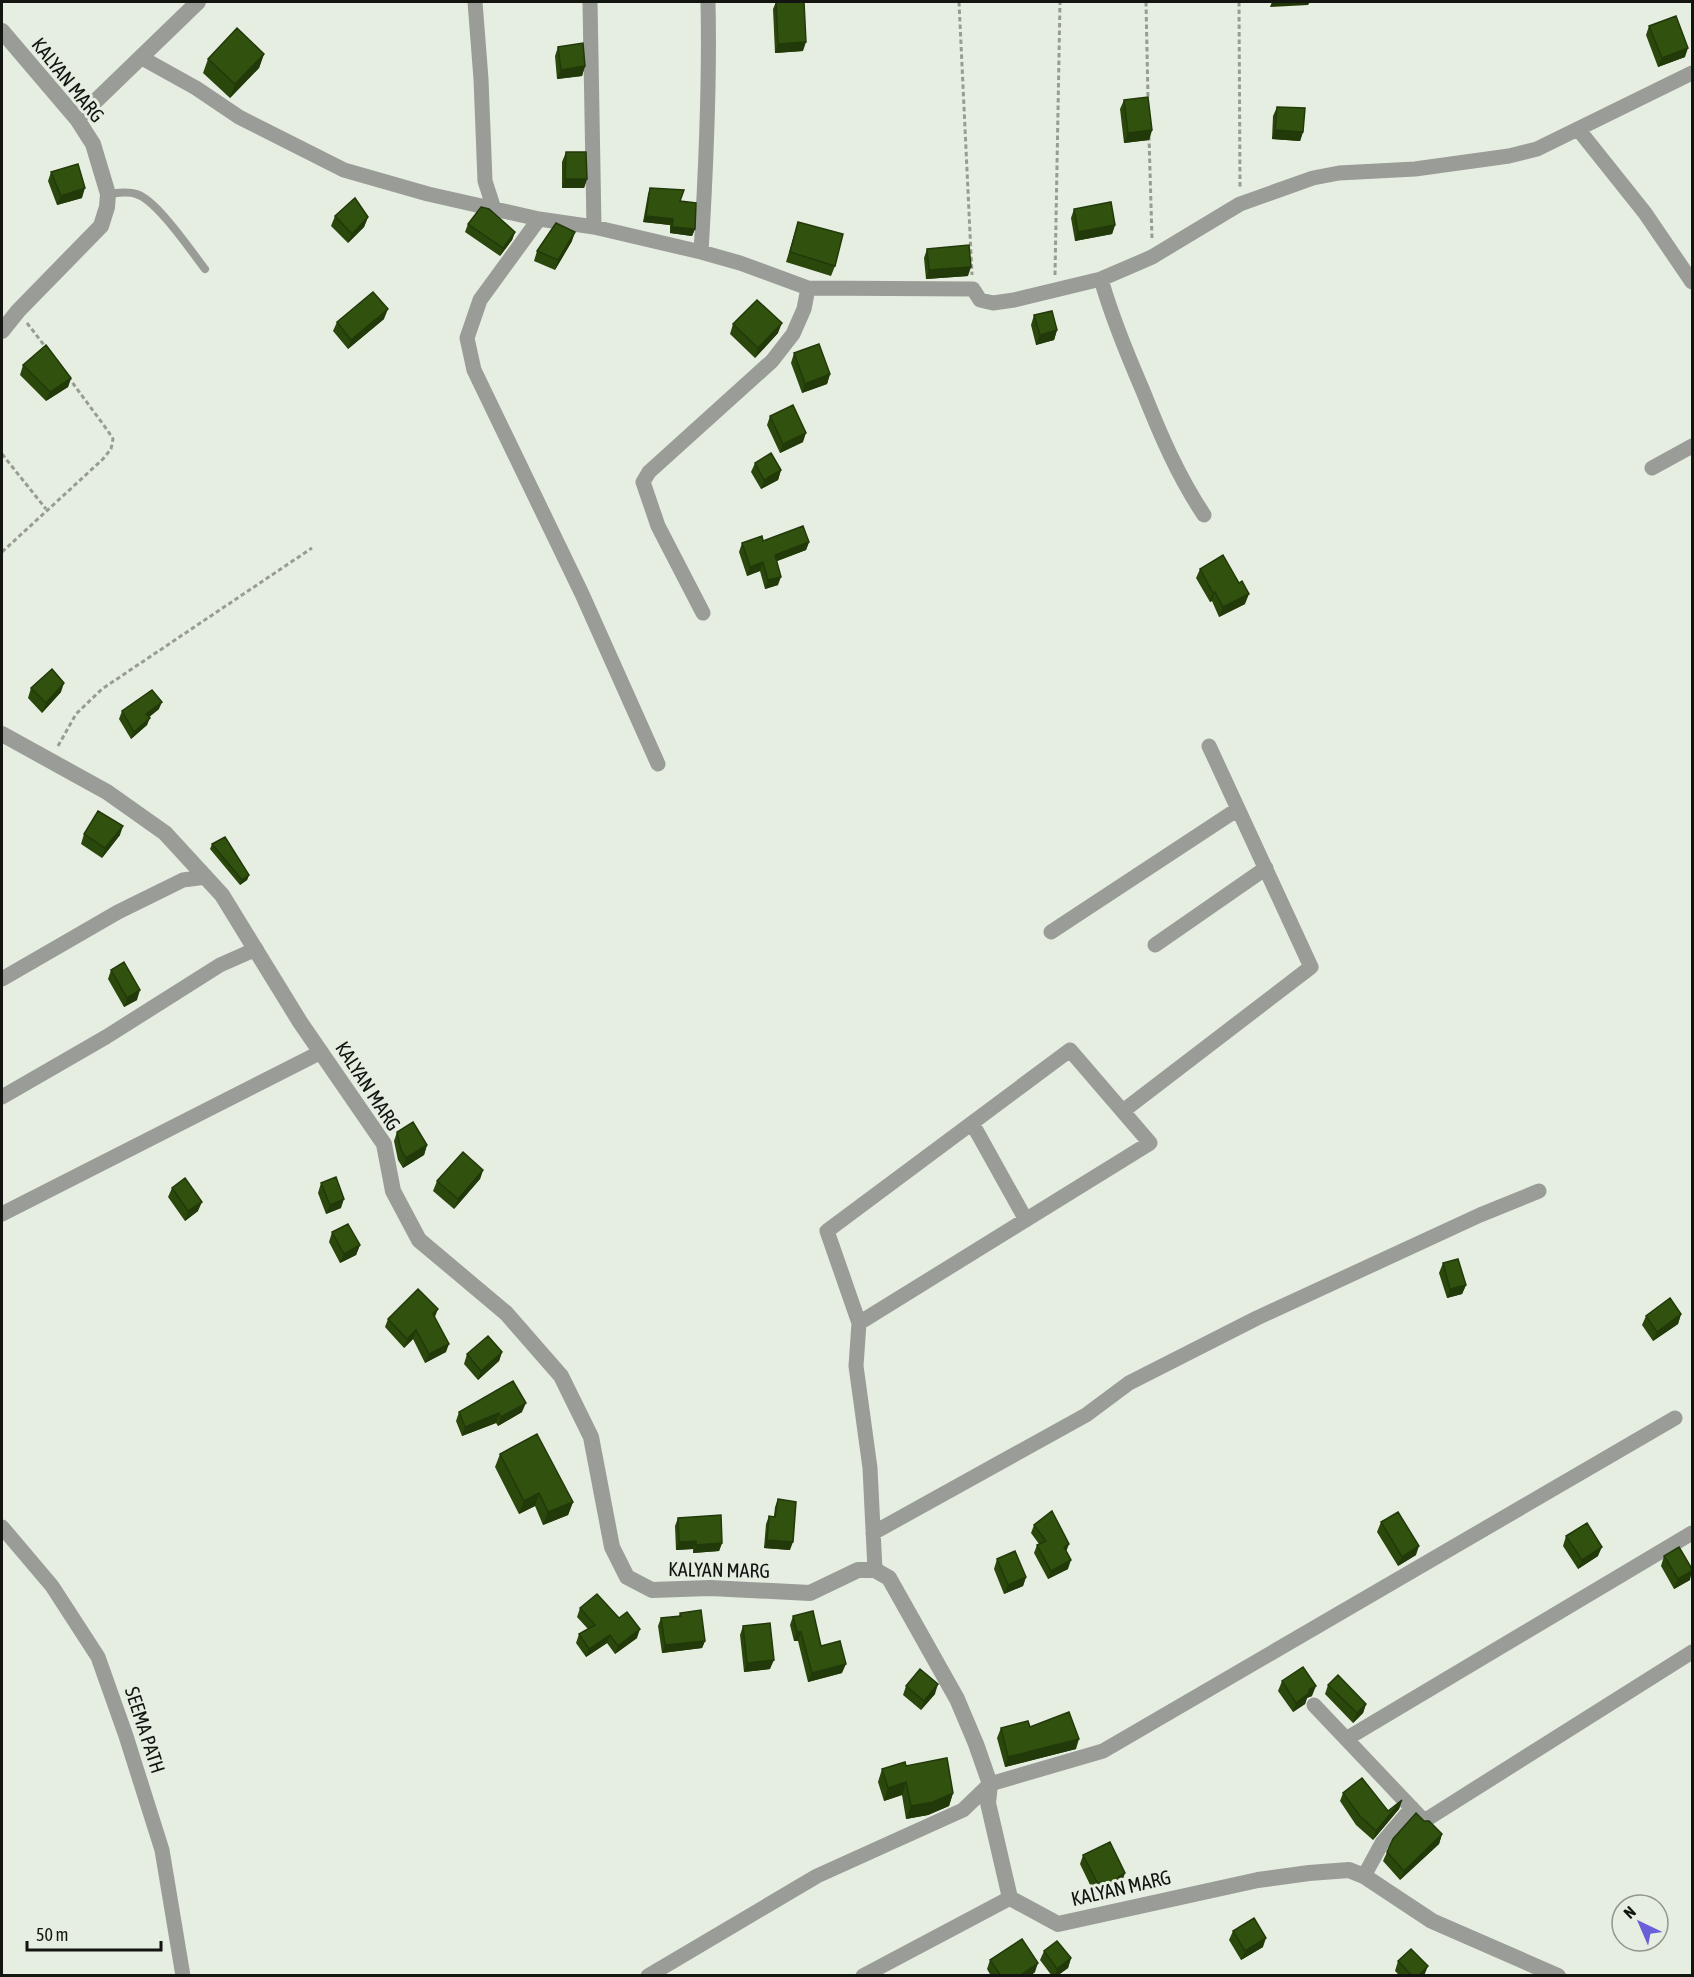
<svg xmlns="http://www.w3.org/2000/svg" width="1694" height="1977" font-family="'Asap Condensed',sans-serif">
	<rect width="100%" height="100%" fill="#e6ede1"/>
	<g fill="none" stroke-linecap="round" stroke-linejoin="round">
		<!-- path -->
		<path stroke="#989d94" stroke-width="3" stroke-dasharray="4.5 3" stroke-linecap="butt" d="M959 2 972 275
			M1146 2 1148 99
			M1239 2 1240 187
			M1149 136 1152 240
			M1055 275 1060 2
			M27 323 47 349
			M2 454 46 509
			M2 552 103 459 111 449 113 439 108 431 69 378
			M58 746 76 714 102 689 312 548"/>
		<!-- service -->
		<path stroke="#999c97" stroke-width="8" d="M108 194C117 193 128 191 136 194 156 199 191 251 205 269"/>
		<!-- minor -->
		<path stroke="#999c97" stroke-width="15" d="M475 2 481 79 485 181 494 209
			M590 2 594 227
			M142 58 196 88 239 117 344 170 428 194 539 219 594 227 701 252 740 263 808 288 973 289 980 300 993 303 1014 300 1101 279 1152 257 1240 204 1313 178 1339 173 1415 169 1509 156 1537 149 1692 73
			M1578 129 1645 213 1692 282
			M539 219 480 300 467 338 474 370 582 594 658 764
			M701 252C706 168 710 85 708 2
			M1101 279C1112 318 1127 354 1143 391 1160 434 1178 476 1204 515
			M1652 468 1692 446
			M703 613 658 526 643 482 649 472 772 361 793 334 804 309 808 288
			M1051 932 1238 809
			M1155 945 1266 868
			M2 979 118 912 183 880 206 877
			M2 1097 106 1037 220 965 256 949
			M1123 1111 1311 967 1209 746
			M972 1123 1026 1220
			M2 1214 321 1052
			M859 1323 1150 1143 1070 1050 827 1231 859 1323 856 1366 870 1468 875 1570
			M2 1527 52 1586 98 1657 126 1736 162 1850 183 1976
			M873 1533 1086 1415 1129 1383 1257 1318 1480 1215 1539 1191
			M1314 1705 1424 1821 1692 1652
			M1346 1739 1692 1533
			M1364 1876 1382 1843 1412 1808
			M648 1976 817 1876 963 1810 990 1784 1103 1751 1675 1418
			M863 1976 1010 1898"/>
		<!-- tertiary -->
		<path stroke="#999c97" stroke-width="16" d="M2 31 77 119 93 144 108 194 107 207 101 226 18 311 2 331
			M77 119 198 2
			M2 734 107 792 165 833 222 895 300 1022 384 1144 393 1191 419 1240 506 1313 561 1376 591 1437 612 1547 627 1577 652 1590 710 1588 810 1593 858 1570H875L889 1578 957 1699 976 1744 990 1784 988 1803 1010 1898 1058 1924 1258 1880 1309 1873 1349 1870 1364 1876 1432 1921 1558 1976"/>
	</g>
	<!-- wall -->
	<path fill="#2a470c" d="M776 2H804L803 51 775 53 773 9Z
		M1649 26 1685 57 1658 67 1646 35Z
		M558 47 585 66 582 76 557 79 555 56Z
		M264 54 259 68 230 98 203 73 208 59Z
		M1124 100 1152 130 1149 140 1124 143 1120 109Z
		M1277 107 1303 132 1300 141 1272 139 1273 116Z
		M566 152 587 179 584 188H562V162Z
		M51 172 82 198 57 205 48 181Z
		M650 188 680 201 695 229 692 236 670 233V225L643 222 648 194Z
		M1074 209 1115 225 1112 234 1075 241 1071 218Z
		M335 216 368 217 364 227 348 243 331 226Z
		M798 222 835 266 831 276 786 262Z
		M468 224 515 232 512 240 500 256 465 232Z
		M572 241 555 270 534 261 537 251Z
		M927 249 968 276 926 279 924 258Z
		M1034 315 1057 330 1054 340 1036 345 1031 325Z
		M384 319 348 349 333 331 337 322Z
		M733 324 778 333 755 358 730 334Z
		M794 353 830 374 827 384 802 393 791 363Z
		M23 365 71 378 68 387 46 401 20 375Z
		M770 416 803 442 780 453 767 425Z
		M755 463 781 470 778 480 761 489 751 472Z
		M763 541 809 542 806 550 777 561 778 585 765 589 760 571 747 576 739 552 742 543Z
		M1200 569 1245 604 1219 617 1212 601 1210 602 1196 578Z
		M31 688 61 692 42 713 28 698Z
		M159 709 149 717 147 725 131 739 119 719 122 711Z
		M84 834 120 835 102 858 81 844Z
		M212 844 249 875 247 880 240 885 210 849Z
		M111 970 137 1000 124 1007 108 979Z
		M397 1132 427 1145 424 1155 403 1168 398 1160 394 1141Z
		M483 1170 480 1179 454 1209 433 1191 437 1181Z
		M321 1183 341 1208 326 1214 318 1193Z
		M172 1188 198 1211 185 1221 168 1197Z
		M332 1232 360 1245 356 1255 340 1263 329 1242Z
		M1443 1263 1466 1285 1462 1294 1447 1298 1439 1273Z
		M438 1309 435 1317 446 1352 425 1363 413 1339 404 1348 385 1327 388 1319Z
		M1681 1314 1678 1324 1653 1341 1642 1325 1646 1316Z
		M502 1352 499 1361 478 1380 464 1364 467 1354Z
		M459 1412H522L498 1426 496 1423 462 1436 456 1421Z
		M500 1454 573 1502 568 1515 543 1525 535 1506 519 1514 495 1467Z
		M778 1499 790 1550 764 1548 766 1524 769 1516H774L775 1507Z
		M678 1518 722 1543 719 1551 693 1553V1549L676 1550 675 1526Z
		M1381 1522 1416 1555 1398 1566 1377 1532Z
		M1034 1525 1067 1552 1068 1569 1048 1579 1034 1553 1037 1545 1039 1544 1031 1533Z
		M1566 1536 1598 1556 1578 1569 1563 1546Z
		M1664 1556 1690 1580 1674 1589 1661 1566Z
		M997 1559 1026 1577 1023 1586 1004 1594 994 1569Z
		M580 1608 637 1638 615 1654 607 1643 586 1657 576 1643 579 1634 588 1629 577 1617Z
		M680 1613 705 1641 702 1648 662 1653 658 1626 661 1618 679 1616Z
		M793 1616 821 1646 842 1673 808 1682 798 1641H794L790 1625Z
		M743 1626 770 1669 744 1672 740 1635Z
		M1282 1681 1312 1696 1307 1698 1305 1704 1293 1712 1278 1691Z
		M1328 1685 1366 1704 1363 1713 1353 1723 1325 1694Z
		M906 1686 935 1694 921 1710 903 1695Z
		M1030 1727 1076 1749 1005 1767 997 1738 1001 1728Z
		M906 1766 953 1793 949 1806 928 1815 906 1819 902 1795 884 1801 878 1782 882 1769Z
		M1343 1793 1388 1811 1402 1800 1399 1809 1373 1840 1356 1825 1340 1801Z
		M1424 1821 1442 1834 1439 1844 1400 1880 1383 1861 1387 1852Z
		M1083 1855 1122 1882 1119 1883 1116 1891 1102 1898 1099 1891 1094 1893 1080 1864Z
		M1233 1931 1263 1947 1241 1960 1229 1940Z
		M1044 1951 1071 1958 1068 1968 1057 1976H1052L1040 1960Z
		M990 1960 1035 1972 1030 1976H991L987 1969Z
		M1398 1961 1424 1976H1400L1395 1971Z"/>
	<!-- shaded-wall -->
	<path fill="#22390a" d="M1272 2H1310L1308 5 1270 7Z
		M806 42 803 51 775 53 778 44Z
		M1688 48 1685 57 1658 67 1662 58Z
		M264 54 259 68 230 98 235 84Z
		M585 66 582 76 557 79 561 70Z
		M1152 130 1149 140 1124 143 1128 133Z
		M1275 130 1303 132 1300 141 1272 139Z
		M565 179H587L584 188H562Z
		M85 188 82 198 57 205 61 196Z
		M646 216 673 219 670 225 643 222Z
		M368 217 364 227 348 243 352 234Z
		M1115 225 1112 234 1075 241 1078 232Z
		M672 227 695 229 692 236 670 233Z
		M515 232 512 240 500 256 503 248Z
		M575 232 572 241 555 270 558 260Z
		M971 267 968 276 926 279 929 270Z
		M388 309 384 319 348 349 351 340Z
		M782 323 778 333 755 358 758 348Z
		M1057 330 1054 340 1036 345 1040 335Z
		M830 374 827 384 802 393 805 384Z
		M71 378 68 387 46 401 50 392Z
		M806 433 803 442 780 453 783 444Z
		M781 470 778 480 761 489 764 480Z
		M809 542 806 550 772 563 775 555Z
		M763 562 760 571 747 576 750 567Z
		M781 577 778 585 765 589 768 580Z
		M1215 592 1212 601 1210 602 1213 593Z
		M1249 594 1245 604 1219 617 1223 607Z
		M64 683 61 692 42 713 46 703Z
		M162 702 159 709 143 722 146 714Z
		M150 718 147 725 131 739 134 732Z
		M123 826 120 835 102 858 105 848Z
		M249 875 247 880 240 885 242 880Z
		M140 990 137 1000 124 1007 127 998Z
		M427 1145 424 1155 403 1168 406 1158Z
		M483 1170 480 1179 454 1209 458 1199Z
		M344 1199 341 1208 326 1214 330 1205Z
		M202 1202 198 1211 185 1221 188 1211Z
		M360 1245 356 1255 340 1263 344 1254Z
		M1466 1285 1462 1294 1447 1298 1450 1289Z
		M1681 1314 1678 1324 1653 1341 1657 1332Z
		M416 1330 413 1339 404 1348 407 1339Z
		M449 1344 446 1352 425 1363 429 1354Z
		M502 1352 499 1361 478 1380 481 1371Z
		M526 1403 522 1412 498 1426 501 1417Z
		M499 1413 496 1423 462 1436 465 1427Z
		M539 1493 535 1506 519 1514 524 1501Z
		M573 1502 568 1515 543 1525 548 1512Z
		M767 1540 793 1542 790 1550 764 1548Z
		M696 1541 693 1549 676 1550 679 1542Z
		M722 1543 719 1551 693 1553 696 1545Z
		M1069 1544 1066 1552 1064 1547Z
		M1419 1546 1416 1555 1398 1566 1402 1557Z
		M1602 1547 1598 1556 1578 1569 1582 1560Z
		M1071 1560 1068 1569 1048 1579 1051 1571Z
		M1692 1571 1690 1580 1674 1589 1678 1579Z
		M1026 1577 1023 1586 1004 1594 1008 1585Z
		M640 1629 637 1638 615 1654 618 1646Z
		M797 1632H801L798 1641H794Z
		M610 1635 607 1643 586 1657 589 1649Z
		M705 1641 702 1648 662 1653 665 1645Z
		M774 1660 770 1669 744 1672 747 1663Z
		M846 1664 842 1673 808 1682 812 1673Z
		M938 1684 935 1694 921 1710 924 1701Z
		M1316 1686 1312 1696 1307 1698 1305 1704 1293 1712 1296 1703 1310 1689Z
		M1366 1704 1363 1713 1353 1723 1357 1713Z
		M1079 1739 1076 1749 1005 1767 1008 1757Z
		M906 1782 902 1795 884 1801 888 1788Z
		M953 1793 949 1806 928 1815 906 1819 911 1806Z
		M1402 1800 1399 1809 1373 1840 1376 1831Z
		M1442 1834 1439 1844 1400 1880 1404 1871Z
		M1125 1873 1122 1882 1119 1883 1116 1891 1102 1898 1105 1888 1118 1877Z
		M1102 1882 1099 1891 1094 1893 1098 1884Z
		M1266 1938 1263 1947 1241 1960 1245 1951Z
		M1071 1958 1068 1968 1057 1976H1055L1057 1969Z
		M1038 1963 1035 1972 1030 1976H1019Z
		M1428 1966 1424 1976H1418Z"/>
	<!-- building -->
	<path fill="#31520e" stroke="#22390a" stroke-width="1.5" d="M776 2H804L806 42 778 44Z
		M1676 16 1688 48 1662 58 1649 26Z
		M237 28 264 54 235 84 208 59Z
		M583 43 585 66 561 70 558 47Z
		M1148 97 1152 130 1128 133 1124 100Z
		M1277 107 1305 108 1303 132 1275 130Z
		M566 152H586L587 179H565Z
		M78 164 85 188 61 196 51 172Z
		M650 188 684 190 680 201 696 203 695 229 672 227 673 219 646 216Z
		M355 198 368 217 352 234 335 216Z
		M1111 202 1115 225 1078 232 1074 209Z
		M481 207 489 209 515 232 503 248 468 224Z
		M798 222 843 234 835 266 790 252Z
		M556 223 575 232 558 260 537 251Z
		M969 245 971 267 929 270 927 249Z
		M373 292 388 309 351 340 337 322Z
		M757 300 782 323 758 348 733 324Z
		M1052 311 1057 330 1040 335 1034 315Z
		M819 344 830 374 805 384 794 353Z
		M46 345 71 378 50 392 23 365Z
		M793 405 806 433 783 444 770 416Z
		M771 453 781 470 764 480 755 463Z
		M803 526 809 542 775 555 781 577 768 580 763 562 750 567 742 543 762 536 763 541Z
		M1223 555 1239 583 1242 581 1249 594 1223 607 1215 592 1213 593 1200 569Z
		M52 669 64 683 46 703 31 688Z
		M152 690 162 702 146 714 150 718 134 732 122 711Z
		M98 811 123 826 105 848 84 834Z
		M225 837 249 875 242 880 212 844Z
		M124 962 140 990 127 998 111 970Z
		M413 1122 427 1145 406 1158 401 1150 397 1132Z
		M463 1152 483 1170 458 1199 437 1181Z
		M336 1177 344 1199 330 1205 321 1183Z
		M185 1178 202 1202 188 1211 172 1188Z
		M348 1224 360 1245 344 1254 332 1232Z
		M1458 1259 1466 1285 1450 1289 1443 1263Z
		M418 1289 438 1309 433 1314 449 1344 429 1354 416 1330 407 1339 388 1319Z
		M1670 1298 1681 1314 1657 1332 1646 1316Z
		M488 1336 502 1352 481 1371 467 1354Z
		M513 1381 526 1403 501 1417 499 1413 465 1427 459 1412Z
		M537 1434 573 1502 548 1512 539 1493 524 1501 500 1454Z
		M778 1499 796 1502 793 1542 767 1540 769 1516 775 1517Z
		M1052 1511 1069 1544 1064 1547 1071 1560 1051 1571 1037 1545 1046 1541 1034 1525Z
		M1398 1512 1419 1546 1402 1557 1381 1522Z
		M721 1515 722 1543 696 1545V1541L679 1542 678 1518Z
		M1587 1523 1602 1547 1582 1560 1566 1536Z
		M1679 1547 1692 1569V1571L1678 1579 1664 1556Z
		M1015 1551 1026 1577 1008 1585 997 1559Z
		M597 1594 619 1618 627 1612 640 1629 618 1646 610 1635 589 1649 579 1634 595 1625 580 1608Z
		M701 1610 705 1641 665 1645 661 1618 681 1616 680 1613Z
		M813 1611 821 1646 840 1641 846 1664 812 1673 801 1632H797L793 1616Z
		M770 1623 774 1660 747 1663 743 1626Z
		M1303 1667 1316 1686 1310 1689 1308 1694 1296 1703 1282 1681Z
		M920 1669 938 1684 924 1701 906 1686Z
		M1338 1675 1366 1704 1357 1713 1328 1685Z
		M1069 1712 1079 1739 1008 1757 1001 1728 1028 1721 1030 1727Z
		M947 1758 953 1793 933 1802 911 1806 906 1782 888 1788 882 1769 905 1762 906 1766Z
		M1362 1778 1388 1811 1402 1800 1376 1831 1360 1816 1343 1793Z
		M1416 1813 1424 1821H1429L1442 1834 1404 1871 1387 1852 1393 1839Z
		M1110 1842 1125 1873 1118 1877 1120 1881 1105 1888 1102 1882 1098 1884 1083 1855Z
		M1254 1918 1266 1938 1245 1951 1233 1931Z
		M1022 1939 1038 1963 1019 1976H1001L990 1960Z
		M1057 1941 1071 1958 1057 1969 1044 1951Z
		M1411 1949 1428 1966 1418 1976H1412L1398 1961Z"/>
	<g text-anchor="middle" stroke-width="6" stroke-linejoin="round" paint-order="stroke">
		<!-- street labels -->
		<g font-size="20" fill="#131511" stroke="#e6ede1">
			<text transform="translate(68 80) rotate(51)" y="7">KALYAN MARG</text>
			<text transform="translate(368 1086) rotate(57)" y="7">KALYAN MARG</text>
			<text transform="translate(719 1570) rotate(1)" y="7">KALYAN MARG</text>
			<text transform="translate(145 1730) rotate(72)" y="7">SEEMA PATH</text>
			<text transform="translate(1121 1888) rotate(-13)" y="7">KALYAN MARG</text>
		</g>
	</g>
	<!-- border -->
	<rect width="1694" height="1977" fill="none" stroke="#131511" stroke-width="6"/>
	<!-- north arrow -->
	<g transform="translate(1640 1923) rotate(316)"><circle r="28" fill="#e6ede1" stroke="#92978e" stroke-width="1.5"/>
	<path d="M0-4.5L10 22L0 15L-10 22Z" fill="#695fd9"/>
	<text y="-9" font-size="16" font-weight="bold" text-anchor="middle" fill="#131511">N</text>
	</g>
	<!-- scale -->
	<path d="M27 1941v9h134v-9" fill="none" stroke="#131511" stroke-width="3"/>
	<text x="36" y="1941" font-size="18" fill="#131511" stroke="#e6ede1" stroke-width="4.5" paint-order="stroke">50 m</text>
</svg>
